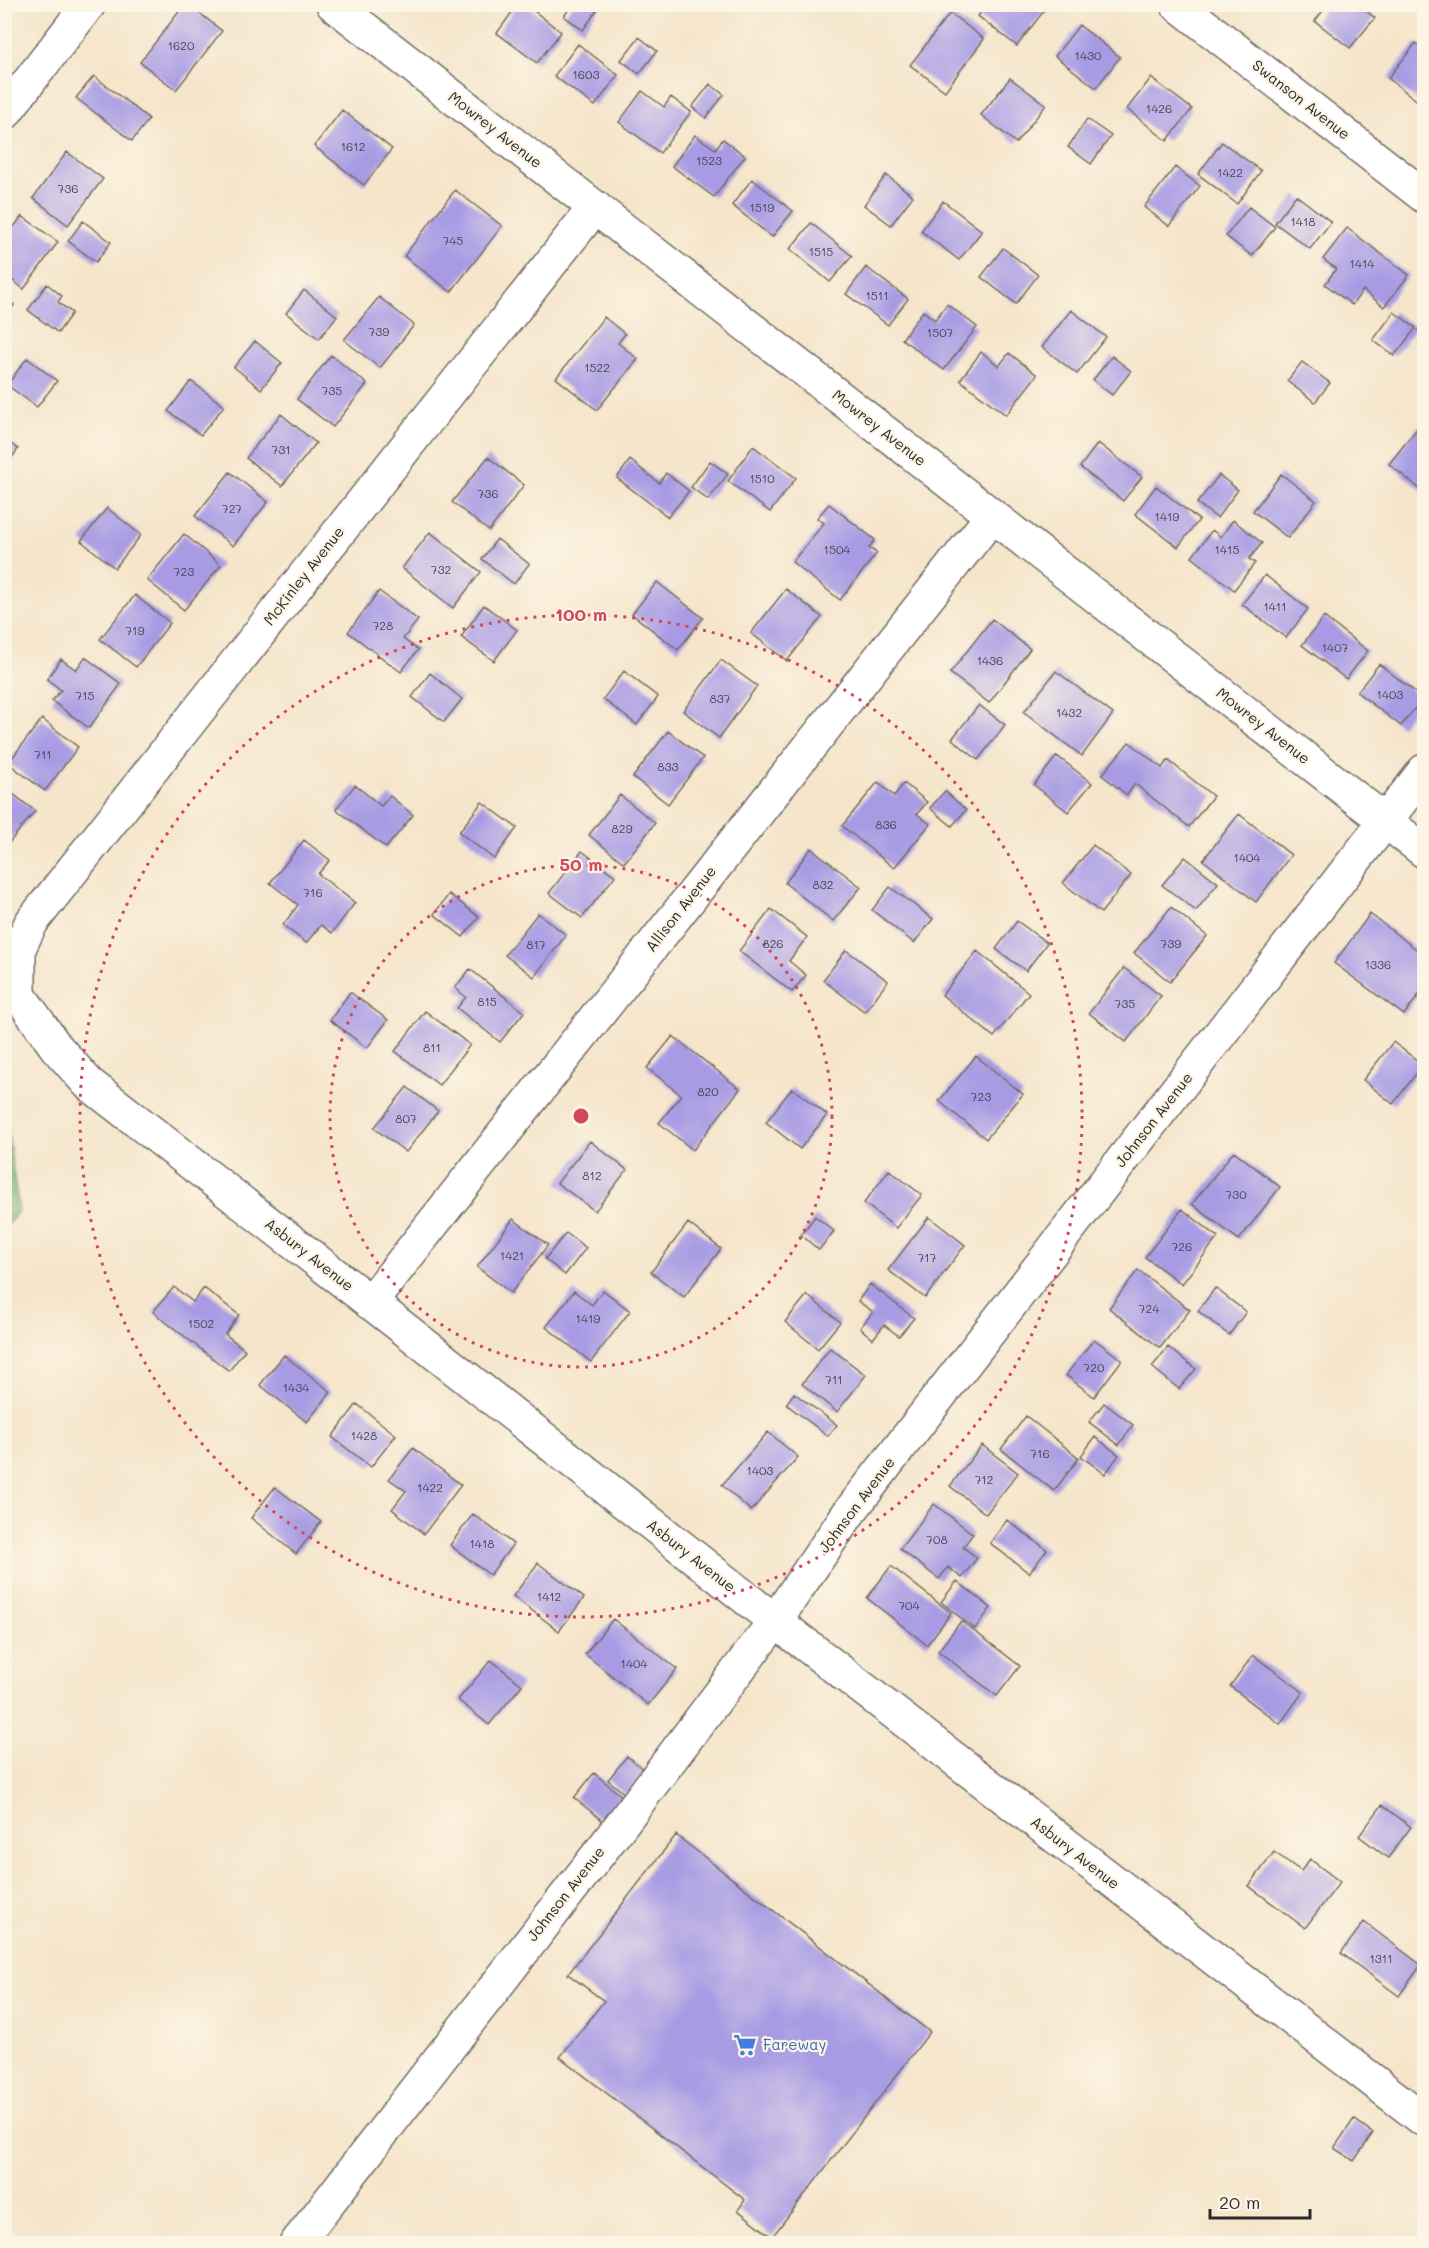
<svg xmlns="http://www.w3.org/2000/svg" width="1429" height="2248" font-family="Mali,sans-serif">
	<rect width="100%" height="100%" fill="#fcf5e5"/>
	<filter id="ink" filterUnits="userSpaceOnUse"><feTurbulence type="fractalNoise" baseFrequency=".0167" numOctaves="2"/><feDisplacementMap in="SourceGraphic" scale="12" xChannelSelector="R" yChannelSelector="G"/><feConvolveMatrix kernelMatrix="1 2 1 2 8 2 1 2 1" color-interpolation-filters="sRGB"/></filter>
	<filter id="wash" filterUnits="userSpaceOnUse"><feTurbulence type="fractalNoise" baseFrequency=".008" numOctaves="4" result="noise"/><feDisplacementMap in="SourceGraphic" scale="24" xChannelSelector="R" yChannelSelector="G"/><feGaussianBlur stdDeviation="1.35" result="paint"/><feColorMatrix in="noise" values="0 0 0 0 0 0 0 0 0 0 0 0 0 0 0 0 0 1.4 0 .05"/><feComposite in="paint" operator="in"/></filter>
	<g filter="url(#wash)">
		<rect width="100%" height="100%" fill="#f5e5cb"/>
		<!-- forest -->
		<path fill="#6eaa6b" stroke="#4c6a4b" stroke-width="1.5" d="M4 1108 19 1210 5 1229H4Z"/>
		<g id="blocks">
			<!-- building -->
			<path fill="#a89be4" d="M185 4H188L222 31 176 90 140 62Z
				M471 4H484L479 11Z
				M518 4H525L561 32 537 63 497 33Z
				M573 4H598L600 6 583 30 564 16Z
				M987 4H1049L1017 46 978 16Z
				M1328 4H1358L1375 18 1350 48 1315 21Z
				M950 13 984 39 945 91 910 65Z
				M1079 25 1120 57 1096 88 1055 56Z
				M639 37 657 51 639 74 621 60Z
				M1416 43 1424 49V106L1388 78Z
				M578 44 618 75 595 106 554 76Z
				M94 76 149 119 132 141 76 98Z
				M1010 78 1046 105 1016 143 981 115Z
				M1151 78 1192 109 1167 141 1127 109Z
				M710 84 724 95 706 118 692 107Z
				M642 91 664 107 671 97 691 112 660 153 619 122Z
				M342 110 392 149 364 185 314 146Z
				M1087 119 1111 136 1091 164 1068 147Z
				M695 135 715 149 723 139 745 156 714 197 672 166Z
				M1222 142 1261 171 1237 204 1198 174Z
				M67 152 103 179 68 225 33 198Z
				M1175 167 1200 186 1169 226 1144 207Z
				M886 175 913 196 891 225 864 205Z
				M752 179 793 211 772 237 732 205Z
				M455 190 502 226 451 292 404 256Z
				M1296 195 1331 222 1310 249 1275 223Z
				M943 201 982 231 959 260 921 231Z
				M1249 207 1275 227 1252 256 1226 236Z
				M22 216 58 242 24 289 4 274V240Z
				M83 221 111 242 96 262 68 241Z
				M811 223 852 256 830 282 790 249Z
				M1347 228 1409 275 1384 307 1363 290 1352 305 1325 284 1336 269 1323 259Z
				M1003 248 1038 275 1016 304 981 277Z
				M866 267 908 299 888 325 846 294Z
				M47 284 62 296 58 302 72 313 58 333 28 310Z
				M304 290 337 316 319 339 286 313Z
				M379 297 414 325 380 368 344 340Z
				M4 298 14 305 4 319Z
				M947 304 977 327 944 370 902 339 923 311 935 320Z
				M1071 310 1106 337 1077 374 1042 347Z
				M1394 312 1416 328 1394 356 1373 340Z
				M604 317 625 334 618 343 638 359 597 410 556 378Z
				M1424 322V336L1418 330Z
				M255 341 282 363 261 389 234 367Z
				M981 352 999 366 1009 353 1037 375 1006 415 960 380Z
				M331 355 367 384 333 427 297 399Z
				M1112 356 1131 371 1112 395 1093 380Z
				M27 358 57 381 37 407 7 385Z
				M1302 362 1330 383 1315 402 1287 381Z
				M191 381 224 406 201 435 168 411Z
				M281 414 316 443 282 486 246 458Z
				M1419 426 1424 430V492L1389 464Z
				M4 439 18 449 4 469Z
				M1098 443 1142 477 1123 501 1080 467Z
				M753 446 796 478 770 512 728 481Z
				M488 457 524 485 489 531 452 502Z
				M630 460 659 483 666 473 689 491 668 517 617 478Z
				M710 461 728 474 708 500 691 487Z
				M230 472 268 502 233 546 195 516Z
				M1281 474 1316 501 1288 538 1253 511Z
				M1219 475 1238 490 1217 518 1197 503Z
				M1156 486 1199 520 1178 547 1135 514Z
				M829 504 875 540 869 548 877 553 840 600 792 562 824 523 817 518Z
				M107 508 141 535 115 568 81 541Z
				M1233 520 1262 543 1249 559 1255 563 1234 590 1192 557 1212 530 1221 537Z
				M430 532 481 572 453 608 402 568Z
				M184 534 221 565 184 610 147 580Z
				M497 539 529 564 514 584 482 559Z
				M1265 575 1308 609 1286 638 1242 604Z
				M657 582 703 618 678 650 632 614Z
				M786 589 822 617 787 661 751 633Z
				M379 591 418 620 403 639 418 650 401 672 348 632Z
				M135 595 170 623 136 667 100 639Z
				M484 605 517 630 494 661 461 637Z
				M1324 617 1368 651 1346 679 1302 645Z
				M992 619 1030 649 989 703 950 673Z
				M85 657 121 684 89 728 52 701 61 690 47 679 61 659 76 670Z
				M721 660 757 686 719 738 683 711Z
				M1379 664 1423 698 1401 726 1357 692Z
				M624 671 658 697 637 725 603 699Z
				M1056 671 1113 714 1082 756 1024 712Z
				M430 673 462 699 444 722 412 697Z
				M979 705 1005 725 978 760 952 739Z
				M42 719 78 747 45 791 8 763Z
				M668 731 703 758 668 804 633 777Z
				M1129 742 1162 768 1168 760 1213 796 1189 827 1135 784 1127 795 1102 775Z
				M1057 756 1092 783 1068 812 1034 785Z
				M878 782 894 796 904 783 927 802 917 814 930 824 894 868 842 826Z
				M355 785 381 806 390 796 413 815 386 848 336 809Z
				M4 787 35 811 4 849Z
				M945 791 966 810 952 826 930 808Z
				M620 795 655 823 624 863 589 835Z
				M482 802 517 828 494 859 459 832Z
				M1239 814 1291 855 1256 902 1203 860Z
				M304 840 330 860 318 874 355 903 332 933 321 925 306 943 283 925 298 905 270 883Z
				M1093 845 1131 875 1101 913 1063 883Z
				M811 848 861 887 833 921 785 883Z
				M582 851 615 876 582 918 549 893Z
				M1185 857 1218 883 1196 911 1162 885Z
				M890 887 933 919 914 943 872 910Z
				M449 894 479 917 463 937 434 914Z
				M1171 907 1207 936 1170 982 1134 953Z
				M771 909 807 937 789 961 806 975 792 992 739 951Z
				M538 913 566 935 534 977 505 955Z
				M1370 914 1424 955V959L1419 967 1424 971V988L1404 1015 1334 963Z
				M1017 921 1047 943 1026 971 996 949Z
				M846 950 888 981 865 1012 823 980Z
				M977 951 1029 993 994 1037 942 995Z
				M1124 968 1161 996 1126 1042 1089 1013Z
				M470 969 524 1012 500 1042 457 1008 466 997 455 988Z
				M350 992 388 1020 367 1048 330 1020Z
				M425 1011 470 1045 439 1085 395 1051Z
				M673 1036 740 1089 693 1150 659 1123 681 1095 647 1068Z
				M1393 1042 1423 1065 1393 1104 1363 1080Z
				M976 1056 1023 1094 986 1139 939 1101Z
				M407 1087 438 1111 406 1152 374 1128Z
				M792 1088 827 1115 800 1149 766 1122Z
				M590 1141 627 1170 595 1211 557 1183Z
				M1234 1151 1280 1187 1239 1240 1192 1204Z
				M889 1170 922 1195 896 1228 864 1203Z
				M1182 1209 1218 1237 1182 1284 1145 1257Z
				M815 1216 834 1231 819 1250 801 1235Z
				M929 1217 965 1245 925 1298 888 1270Z
				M513 1219 548 1245 511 1293 477 1267Z
				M688 1223 721 1249 684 1297 651 1272Z
				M566 1233 586 1248 565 1275 545 1259Z
				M1138 1270 1190 1310 1160 1348 1109 1308Z
				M870 1284 914 1318 899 1336 884 1325 873 1339 860 1328 873 1312 858 1301Z
				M174 1287 193 1302 204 1288 239 1315 225 1334 245 1350 229 1371 153 1312Z
				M1215 1288 1246 1312 1229 1335 1198 1311Z
				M603 1290 630 1311 591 1362 546 1327 574 1291 592 1305Z
				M807 1295 840 1322 818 1349 785 1322Z
				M1094 1339 1122 1360 1094 1397 1066 1375Z
				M1168 1347 1196 1369 1179 1389 1152 1367Z
				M830 1348 866 1375 837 1412 802 1384Z
				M284 1355 331 1392 307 1422 260 1385Z
				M794 1393 837 1425 828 1436 786 1404Z
				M1104 1403 1133 1425 1119 1445 1089 1422Z
				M357 1404 396 1435 371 1467 332 1437Z
				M1026 1416 1079 1458 1054 1491 1001 1449Z
				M768 1432 798 1457 751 1511 722 1485Z
				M1095 1437 1119 1455 1105 1474 1081 1456Z
				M982 1445 1018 1473 986 1514 950 1486Z
				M413 1448 461 1485 424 1534 392 1509 406 1491 389 1479Z
				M275 1487 321 1522 296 1554 251 1518Z
				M934 1504 973 1534 963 1547 977 1558 962 1578 948 1567 939 1579 900 1549Z
				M473 1514 513 1544 490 1575 450 1545Z
				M1007 1520 1047 1550 1029 1573 990 1543Z
				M538 1563 584 1598 559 1631 513 1596Z
				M891 1566 951 1613 927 1645 867 1598Z
				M957 1581 991 1608 975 1629 941 1602Z
				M613 1619 677 1669 648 1705 585 1654Z
				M961 1621 1020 1666 997 1696 938 1651Z
				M1253 1655 1303 1692 1280 1724 1230 1686Z
				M491 1660 522 1685 489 1725 458 1700Z
				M627 1756 646 1771 626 1795 608 1780Z
				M594 1773 623 1797 603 1821 574 1798Z
				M1382 1805 1411 1827 1388 1858 1359 1836Z
				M676 1835 930 2032 772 2237 738 2210 745 2200 560 2057 604 2001 568 1974Z
				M1274 1852 1301 1871 1310 1859 1340 1882 1305 1928 1249 1886Z
				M1364 1922 1421 1965 1399 1996 1341 1953Z
				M1354 2119 1373 2133 1354 2161 1334 2148Z"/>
		</g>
	</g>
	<g filter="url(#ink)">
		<use href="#blocks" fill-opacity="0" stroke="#726c63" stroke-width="1.5"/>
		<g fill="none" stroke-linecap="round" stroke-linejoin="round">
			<!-- minor casing -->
			<g stroke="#726c63" stroke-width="36">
				<path id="minor" d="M333 4 1424 851
					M1177 4 1424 196
					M4 114 89 4
					M595 207 31 923 19 948V995L56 1047 88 1083 402 1327 775 1621 1424 2120
					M370 1303 992 516
					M296 2244 614 1834 775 1621 848 1514 1424 771"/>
			</g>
			<!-- minor -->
			<use href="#minor" stroke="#fff" stroke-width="33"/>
		</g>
	</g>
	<!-- distance rings -->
	<g fill="none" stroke="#d1495b" stroke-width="3" stroke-dasharray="3 6">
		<circle cx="581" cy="1116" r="251"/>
		<circle cx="581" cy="1116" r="501"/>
	</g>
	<!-- icons -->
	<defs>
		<g id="supermarket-bare" transform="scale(1.8)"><path d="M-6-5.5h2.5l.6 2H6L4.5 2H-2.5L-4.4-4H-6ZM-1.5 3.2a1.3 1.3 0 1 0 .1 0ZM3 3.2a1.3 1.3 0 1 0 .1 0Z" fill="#3f7fe0" stroke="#fcf5e5" stroke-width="2.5" paint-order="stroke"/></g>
	</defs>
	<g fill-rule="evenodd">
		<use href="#supermarket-bare" x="745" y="2045"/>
	</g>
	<g text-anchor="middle" stroke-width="4.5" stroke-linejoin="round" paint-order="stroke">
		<!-- number labels -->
		<g font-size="12" fill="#4a4759">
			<text x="181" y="50">1620</text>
			<text x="1088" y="60">1430</text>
			<text x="586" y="79">1603</text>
			<text x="1159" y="113">1426</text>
			<text x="353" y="151">1612</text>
			<text x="709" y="165">1523</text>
			<text x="1230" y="177">1422</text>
			<text x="68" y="193">736</text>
			<text x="762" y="212">1519</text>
			<text x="1303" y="226">1418</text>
			<text x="453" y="245">745</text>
			<text x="821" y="256">1515</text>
			<text x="1362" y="268">1414</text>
			<text x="877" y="300">1511</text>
			<text x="379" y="336">739</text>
			<text x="940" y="337">1507</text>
			<text x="597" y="372">1522</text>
			<text x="332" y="395">735</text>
			<text x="281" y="454">731</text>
			<text x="762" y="483">1510</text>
			<text x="488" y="498">736</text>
			<text x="232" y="513">727</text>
			<text x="1167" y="521">1419</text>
			<text x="837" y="554">1504</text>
			<text x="1227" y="554">1415</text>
			<text x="441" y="574">732</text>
			<text x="184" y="576">723</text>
			<text x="1275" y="611">1411</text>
			<text x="383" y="630">728</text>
			<text x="135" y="635">719</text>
			<text x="1335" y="652">1407</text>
			<text x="990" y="665">1436</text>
			<text x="1390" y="699">1403</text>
			<text x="85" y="700">715</text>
			<text x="720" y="703">837</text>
			<text x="1069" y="717">1432</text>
			<text x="43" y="759">711</text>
			<text x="668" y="771">833</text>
			<text x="886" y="829">836</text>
			<text x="622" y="833">829</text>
			<text x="1247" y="862">1404</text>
			<text x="823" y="889">832</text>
			<text x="313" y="897">716</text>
			<text x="773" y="948">826</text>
			<text x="1171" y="948">739</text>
			<text x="536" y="949">817</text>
			<text x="1378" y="969">1336</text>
			<text x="487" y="1006">815</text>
			<text x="1125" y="1008">735</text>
			<text x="432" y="1052">811</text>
			<text x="708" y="1096">820</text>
			<text x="981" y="1101">723</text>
			<text x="406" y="1123">807</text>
			<text x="592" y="1180">812</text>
			<text x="1236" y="1199">730</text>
			<text x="1182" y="1251">726</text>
			<text x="512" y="1260">1421</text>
			<text x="927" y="1262">717</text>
			<text x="1149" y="1313">724</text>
			<text x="588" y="1323">1419</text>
			<text x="201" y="1328">1502</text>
			<text x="1094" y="1372">720</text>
			<text x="834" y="1384">711</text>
			<text x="296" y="1392">1434</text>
			<text x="364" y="1440">1428</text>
			<text x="1040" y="1458">716</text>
			<text x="760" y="1475">1403</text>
			<text x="984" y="1484">712</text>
			<text x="430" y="1492">1422</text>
			<text x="937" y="1544">708</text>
			<text x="482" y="1548">1418</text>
			<text x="549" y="1601">1412</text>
			<text x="909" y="1610">704</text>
			<text x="634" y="1668">1404</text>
			<text x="1381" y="1963">1311</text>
		</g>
		<!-- street labels -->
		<g font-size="15" fill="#2b2b2b" stroke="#fcf5e5">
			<text transform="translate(1301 100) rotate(38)" y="5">Swanson Avenue</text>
			<text transform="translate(495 130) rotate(38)" y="5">Mowrey Avenue</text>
			<text transform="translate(879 428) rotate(38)" y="5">Mowrey Avenue</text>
			<text transform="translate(304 576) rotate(-52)" y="5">McKinley Avenue</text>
			<text transform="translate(1263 726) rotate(38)" y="5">Mowrey Avenue</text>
			<text transform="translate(681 909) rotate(-52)" y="5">Allison Avenue</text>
			<text transform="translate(1154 1120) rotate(-52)" y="5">Johnson Avenue</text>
			<text transform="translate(309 1255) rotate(38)" y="5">Asbury Avenue</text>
			<text transform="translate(857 1505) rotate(-53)" y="5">Johnson Avenue</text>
			<text transform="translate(691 1556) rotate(38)" y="5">Asbury Avenue</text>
			<text transform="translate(1075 1853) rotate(38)" y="5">Asbury Avenue</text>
			<text transform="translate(566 1894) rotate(-52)" y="5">Johnson Avenue</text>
		</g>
		<!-- shop labels -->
		<g font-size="15" fill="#366cbe" stroke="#fcf5e5" text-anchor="start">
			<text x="763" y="2050">Fareway</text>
		</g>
	</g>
	<circle cx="581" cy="1116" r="9" fill="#d1495b" stroke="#fcf5e5" stroke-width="3"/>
	<g font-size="18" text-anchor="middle" font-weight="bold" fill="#d1495b" stroke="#fcf5e5" stroke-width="4.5" stroke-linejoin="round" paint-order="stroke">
		<text x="581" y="621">100 m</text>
		<text x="581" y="871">50 m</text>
	</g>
	<!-- margin -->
	<rect width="1429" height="2248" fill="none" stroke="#fcf5e5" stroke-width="24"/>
	<!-- scale -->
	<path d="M1210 2209v9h100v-9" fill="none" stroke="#2b2b2b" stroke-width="3"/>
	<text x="1219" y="2209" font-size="18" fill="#2b2b2b" stroke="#fcf5e5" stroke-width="4.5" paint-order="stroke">20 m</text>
</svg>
